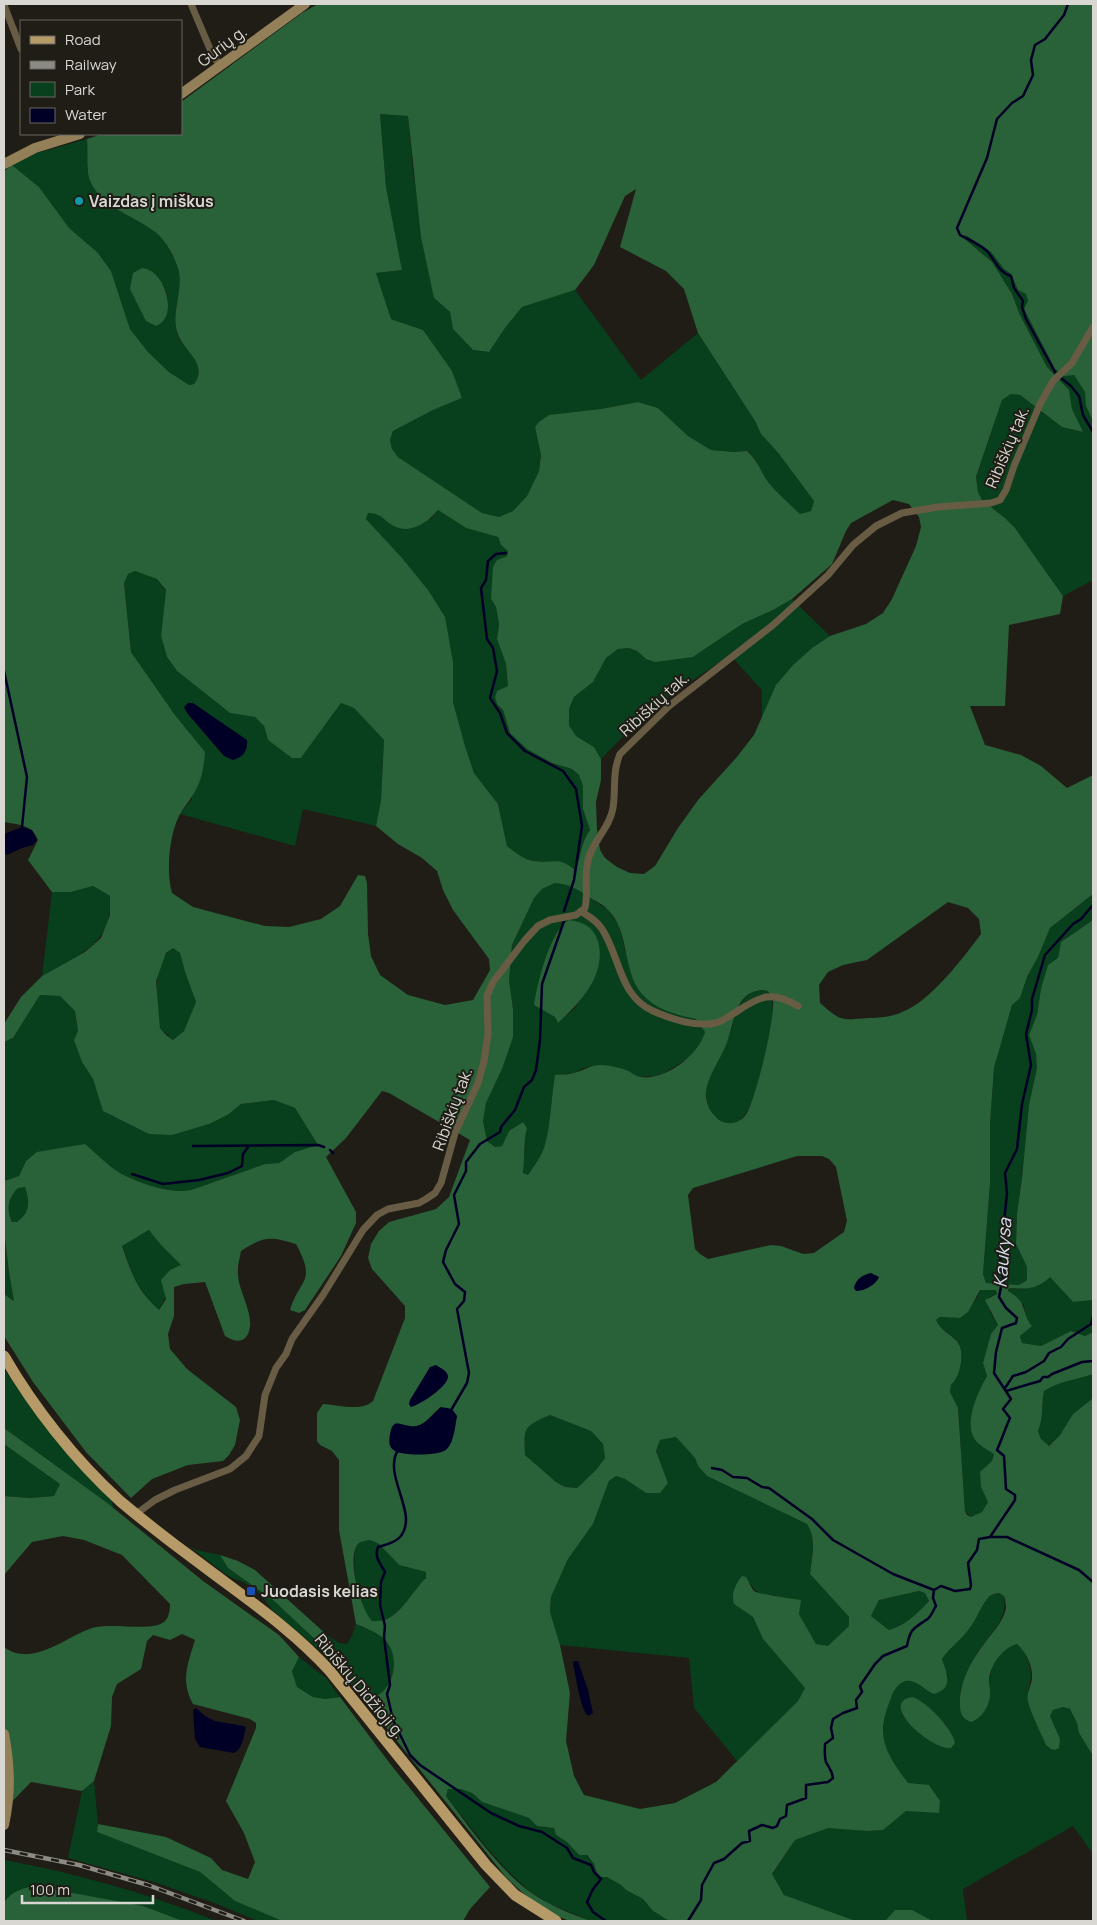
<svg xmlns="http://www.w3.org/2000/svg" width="1097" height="1925" font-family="Manrope,sans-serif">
	<rect width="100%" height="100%" fill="#1f1d15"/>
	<!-- green -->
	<path fill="#083f1c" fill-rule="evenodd" d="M380 114 408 116 413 171 434 298 450 312 453 329 473 350 489 352 505 328 522 307 575 290 641 380 698 333 755 421 761 434 779 454 814 501 811 511 800 514C790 504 779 495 769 483 761 473 758 460 748 451L734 452 711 450 688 436 658 408 638 402 601 409 535 427 541 455 539 471 527 496 513 511 499 517 482 513 398 457 392 449 390 440 393 431 433 410 462 398 423 330 391 319 376 273 402 270 386 187Z
		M87 139C88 150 86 172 90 181 102 208 133 215 155 232 164 239 172 253 176 263 187 286 169 312 178 335 184 352 209 364 194 384L189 385 169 372 148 352 130 329 111 271 98 253 69 229 39 187 12 165 37 153ZM163 284 167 293 168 303 151 324 142 314Z
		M960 235 967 236 991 252 1004 269 1011 274 1018 290 1026 294 1028 301 1024 309 1055 369 1074 375 1086 392V406L1093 421V584L1091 581 1063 596 1015 528 1005 518 982 500 978 492 976 478 1002 400 1011 394 1020 395 1062 427 1082 432 1072 409 1069 390 1047 367 1020 315 1012 294 999 273 992 262Z
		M438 510 466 528 498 537 501 545 509 551 507 556 497 560 491 599 496 607 499 624 497 639 506 664 508 686 497 691 495 697 497 704 503 710 510 733 552 763 572 769 579 775 583 786V809L590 830C580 843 582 857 575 871 558 856 554 864 535 861 524 860 515 852 507 846L498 804 474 773 465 746 453 702V662L378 532 366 519 368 513H377L396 527 404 529 432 518Z
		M135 571 157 579 166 591 161 636 167 657 177 671 230 713 255 717 264 726 268 740 301 758 341 703 354 708 384 740 381 800 376 826 303 809 295 846 180 814 192 799 190 733 175 715 131 652 124 582 128 574Z
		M792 599 830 636C796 658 775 680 762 719V690L730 655 649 710 601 759 594 747 576 736 569 725V709L574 697 593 682 606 658 618 649 629 648 637 651 646 659 693 657 742 624 773 610Z
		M555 883H568L608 910 619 926 632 976 675 1014 697 1019 705 1032 703 1042 694 1054 679 1064 664 1073 654 1076 639 1077 617 1067 598 1065 583 1068 575 1073 555 1075C551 1098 551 1125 544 1148 540 1158 534 1167 528 1175L523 1174C525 1158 523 1143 527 1128L523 1122 509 1131 502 1146 495 1147 487 1141 483 1121 486 1103 502 1069 513 1009 509 980 512 945 533 898 542 889ZM596 974 575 1008 558 1023 555 1017 534 1005Z
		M93 886 110 896C110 902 111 910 109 916 102 950 69 959 42 976L52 892H71Z
		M1093 894V920L1061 942 1058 958 1041 989 1037 1015 1029 1035 1036 1054 1038 1068 1029 1105 1022 1178 1017 1214 1016 1244 1027 1267V1280L1019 1285 986 1283 983 1274 990 1183V1124L994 1068 1012 1005 1020 998 1027 977 1038 957 1050 928Z
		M173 947 180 953 185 972 196 1002 184 1031 173 1040 160 1028C158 1001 149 967 173 947Z
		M755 990 768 991C779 1010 768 1038 764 1058 760 1074 749 1140 721 1121 712 1115 706 1106 706 1095 704 1078 722 1055 728 1039 738 1015 731 1007 755 990Z
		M40 995 60 996 75 1011 82 1062 93 1079 104 1111 114 1117 229 1114 241 1104 274 1100 295 1108 318 1145 295 1152 279 1163 265 1164 191 1190C169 1194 142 1184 122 1174 109 1167 96 1153 85 1144L26 1161 19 1176 4 1181V1042L13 1038Z
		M25 1187C30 1202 30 1213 17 1222H12C6 1209 8 1198 18 1188Z
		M150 1230 161 1245 181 1265 159 1310C137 1289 132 1274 122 1245Z
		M4 1231 9 1272 15 1301 4 1294Z
		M1050 1277 1073 1302 1093 1300V1332L1085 1336 1071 1331 1041 1346 1022 1343 1020 1336 1031 1326 1026 1320 1024 1305 1008 1292 1009 1288 1022 1289Z
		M980 1290H996L997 1294 989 1297 990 1312 998 1325 983 1363 987 1376 979 1391V1445L994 1454 992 1461 981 1487 989 1502 982 1512 971 1517 965 1511 958 1408 950 1392 951 1385C958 1378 959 1372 961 1363 965 1334 946 1339 936 1320L940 1317 960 1318 977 1298Z
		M4 1371 7 1373 32 1409 112 1501 113 1508 4 1428Z
		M1093 1374V1398L1073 1414 1060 1435 1048 1446 1041 1439 1038 1431C1044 1418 1041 1405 1044 1391 1059 1381 1077 1380 1093 1374Z
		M550 1415 591 1431 603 1444 606 1458 596 1470 577 1488 565 1487 556 1482 525 1455C524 1426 523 1427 550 1415Z
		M676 1437 695 1458 698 1466 707 1476 807 1524C817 1540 812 1556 810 1574L849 1617V1626L828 1647 816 1644 799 1614 775 1595C757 1595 755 1592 746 1577L734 1604 753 1617 763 1639 805 1688 798 1701 737 1761 694 1708 689 1658 560 1645 550 1612 551 1597 568 1559 593 1524 609 1481 615 1476 625 1479 646 1493 668 1483 656 1451 660 1440Z
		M4 1444 61 1483 54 1496 30 1498 4 1496Z
		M370 1540 379 1544 399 1565 426 1572V1578C412 1591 402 1613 384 1620 381 1621 375 1621 372 1621 370 1619 368 1618 366 1616 359 1604 348 1553 359 1543 362 1541 366 1541 370 1540Z
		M186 1544 196 1550 220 1555 228 1568 273 1600 318 1641H322L327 1635 339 1643 347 1644 352 1636 356 1624C366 1628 376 1632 384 1639 401 1654 395 1689 374 1697L361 1689 357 1691 317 1648 272 1610 261 1595 245 1583 228 1576Z
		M919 1591 925 1593 929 1601C918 1614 906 1625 889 1630L871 1616 879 1600Z
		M999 1593 1004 1596C1008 1622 988 1635 976 1655 969 1667 964 1680 960 1692L990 1691C987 1673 997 1649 1017 1644 1030 1657 1034 1673 1028 1690L1060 1739 1050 1716 1053 1710 1063 1707 1070 1709 1077 1723 1079 1733 1093 1756V1854L1073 1826 963 1889 967 1921H933L912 1910H895L885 1921H856L784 1895 772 1875 795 1840 828 1827 867 1831 883 1830 906 1810 908 1783C899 1771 887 1758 884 1743 882 1728 886 1683 907 1681 915 1680 922 1687 928 1691L948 1677 942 1659 949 1649 971 1627 984 1602 991 1595ZM917 1699 923 1703 948 1727 916 1730 902 1715Z
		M299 1657 326 1678 340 1697 325 1699 313 1697 297 1687 292 1670Z
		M94 1781 98 1824 97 1832 200 1872 235 1901 282 1921H258L217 1904 154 1882 68 1858 82 1791Z
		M448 1789H461L472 1793 482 1802 529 1818 543 1827 554 1828 556 1835 567 1842 579 1855H586L594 1864 597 1873 601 1877H607L621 1885 626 1890 643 1899 653 1911 669 1921H591L548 1903 528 1890 508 1871 488 1849 446 1796Z
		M4 1860C76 1873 147 1893 216 1921H183L143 1906 5 1900 4 1902Z"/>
	<!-- forest -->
	<path fill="#296139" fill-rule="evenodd" d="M318 4H1093V421L1086 406 1085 392 1074 375 1065 376 1055 369 1024 309 1028 301 1026 294 1018 290 1011 274 1004 269 991 252 967 236 960 235 992 262 999 273 1012 294 1020 315 1047 367 1069 390 1072 409 1083 432 1062 427 1020 395 1011 394 1002 400 976 477 978 492 982 500 1005 518 1015 528 1063 596 1060 614 1009 625 1005 706H970L985 745 1021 755 1041 766 1067 788 1093 775V894L1050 928 1038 957 1027 977 1020 998 1012 1005 994 1068 990 1124V1183L983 1274 986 1283 1019 1285 1027 1280V1267L1016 1244 1017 1214 1022 1178 1029 1105 1037 1068 1036 1054 1029 1035 1037 1015 1041 989 1048 965 1058 958 1061 942 1093 920V1300L1073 1302 1050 1277C1037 1290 1026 1289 1009 1288L1008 1291C1029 1303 1020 1311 1032 1326L1020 1336 1022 1343 1041 1346 1071 1331 1085 1336 1093 1332V1374C1077 1380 1059 1381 1044 1391 1041 1405 1044 1418 1038 1431L1041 1439 1049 1446 1060 1435 1073 1414 1093 1398V1756L1079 1733 1077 1723 1070 1709 1063 1707 1053 1710 1050 1716 1060 1739 1059 1748 1055 1750 1051 1749 1046 1745C1040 1731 1032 1716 1028 1702 1026 1693 1031 1687 1032 1679 1033 1665 1026 1653 1017 1644 1002 1648 991 1665 989 1679 989 1683 990 1687 990 1691 991 1704 983 1718 971 1722 963 1719 960 1714 960 1705 959 1683 971 1661 984 1644 991 1634 1004 1621 1006 1608 1006 1604 1005 1599 1004 1596L999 1593C994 1594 991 1594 988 1598 980 1607 977 1619 969 1629 961 1640 950 1647 942 1659 947 1674 954 1688 934 1694 925 1691 916 1679 906 1681 898 1683 893 1691 891 1698 875 1737 885 1752 908 1783L929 1785 940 1801 939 1813 906 1811 883 1830 867 1831 828 1828 795 1840 772 1874 784 1895 856 1921H669L653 1911 643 1899 626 1890 621 1885 607 1877H601L597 1873 594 1864 587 1855H579L567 1842 556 1835 554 1828 537 1826 529 1818 482 1802 472 1793 461 1789H448L446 1796C470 1828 497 1867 529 1891 548 1905 569 1913 591 1921 585 1921 577 1922 571 1921 546 1914 523 1894 505 1876L357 1691 360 1689 374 1697C395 1689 401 1655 384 1639 376 1632 366 1628 356 1624L339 1530V1460L332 1451 320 1445 317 1441V1413L323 1404C339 1405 361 1412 373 1401L405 1318V1306L372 1269 368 1258 371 1244 379 1231 389 1222 436 1209 449 1197 470 1140 389 1093 382 1091 346 1138 326 1157 356 1212V1223L341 1256 305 1310 299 1313 290 1310C300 1277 317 1283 296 1244 270 1236 264 1236 241 1251 240 1258 237 1266 238 1274 238 1293 259 1320 246 1337 240 1344 232 1340 225 1336L205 1282 184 1284 174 1287V1316L168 1334 170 1349 187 1369 236 1407 240 1420 235 1445 229 1455 223 1461 188 1465 152 1479 131 1498 86 1452 33 1382 4 1336V1294L14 1301 9 1272 4 1231V1181L19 1176 26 1161 37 1152 85 1144C96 1153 109 1167 122 1174 142 1184 169 1194 191 1190L265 1164 279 1163 295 1152 318 1145 295 1108 274 1100 241 1104 229 1114 209 1124 172 1135 149 1134 103 1111 93 1079 82 1062 74 1040 78 1031 75 1011 60 996 40 995 13 1038 4 1042V1024L21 997 42 976 85 952 101 938 110 915V896L93 886 71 892H52L28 860 38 840C32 824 19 825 4 822V171L12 165 39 187 69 228 98 253 111 271 130 329 148 352 169 372 189 385 194 384C209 364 184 352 178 334 169 312 187 286 176 263 172 252 164 239 155 232 133 215 102 208 90 181 86 172 88 150 87 139L102 134H181V102L302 13ZM380 114 408 116 421 237 434 298 450 312 453 329 473 350 489 352 505 328 522 307 575 290 594 265 625 196 636 189 620 247 666 271 684 289 698 333 755 421 761 434 779 454 814 501 811 511 800 514C790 504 779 495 769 483 761 473 758 460 747 451L734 452 711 450 688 436 658 408 638 402 601 409 549 415 539 422 535 427 541 455 539 471 527 496 513 511 499 517 482 513 398 457 392 449 390 440 393 431 433 410 462 398 452 371 423 330 391 319 376 273 402 270 386 187ZM893 500 909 504 919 517 921 527 916 546 892 599 883 613 866 624 830 636 812 648 793 665 776 685 754 735 736 758 698 800 678 828 655 866 644 874 630 873 617 867 605 858 600 850 597 829 596 802 601 780V759L594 747 576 736 569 725V709L574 697 593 682 606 658 618 649 629 648 637 651 646 659 655 662 693 657 742 624 773 610 792 599 832 564 846 531 851 523ZM438 510 466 528 498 537 501 545 508 551 507 556 497 560 493 567 491 599 496 607 499 624 497 639 506 664 508 686 497 691 495 697 497 704 503 710 510 733 527 749 552 763 572 769 579 775 583 786V809L590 830C580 843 582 857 575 870 558 856 554 864 534 861 524 860 515 852 507 846L498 804 474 773 465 746 453 702V662L445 617 428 590 402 558 366 519 368 513C383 513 384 522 396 527 412 534 429 521 438 510ZM135 571 157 579 166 590 161 636 167 657 177 671 230 713 255 717 264 726 268 740 292 758H301L341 703 354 708 384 740 381 800 376 826 398 844 422 858 437 871 443 890 453 910 489 959 490 970 473 1000 445 1005 408 995 380 975 371 956 368 934 367 883 365 876 358 875 340 906 321 919 289 927 265 926 193 907 172 893C166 872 169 836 179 816 185 805 194 796 199 783 203 774 204 762 205 752L175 715 131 652 124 583 128 574ZM555 883C569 884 577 889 589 897 595 901 603 904 608 910 630 931 622 971 642 994 656 1010 677 1015 696 1019L705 1032C699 1055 665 1081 640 1077 635 1076 631 1072 626 1070 618 1067 609 1065 600 1065 590 1065 583 1071 574 1073 569 1075 561 1074 555 1075 551 1098 551 1125 544 1148 540 1158 534 1166 528 1175L523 1173C525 1158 523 1143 527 1128L523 1122 509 1131 502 1146 495 1147 487 1141 483 1121 486 1103 502 1069 513 1037V1009L509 980 512 945 534 898 542 889ZM948 902 968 908 979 919 981 934C963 958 930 1002 902 1012 892 1017 879 1018 868 1018 840 1020 842 1022 820 1003L819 985 828 972 843 965 867 960ZM173 948 180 953 185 972 196 1002 184 1031 173 1040 166 1035 160 1028 156 981 166 953ZM762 990 768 991C770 995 772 998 773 1001 775 1019 756 1097 747 1113 740 1125 724 1127 715 1116 709 1111 705 1100 706 1092 709 1071 724 1056 729 1036 735 1017 737 992 762 990ZM797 1156H822L829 1159 836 1167 847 1221 844 1232 814 1253 803 1254 781 1246 771 1245 708 1259 700 1254 695 1249 688 1195 693 1188ZM25 1187C30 1202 30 1213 17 1222H12C6 1209 8 1198 18 1188ZM149 1230 161 1245 181 1265 170 1270 161 1280 166 1299 159 1310C136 1289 132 1274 122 1246ZM980 1290H996L997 1294 985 1300 998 1325 991 1334 983 1363 987 1376C979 1390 965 1419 973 1436 977 1445 986 1449 994 1454L992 1461 980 1472 981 1487 988 1502 982 1512 971 1517 967 1515 965 1511 958 1408 950 1392 951 1385C958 1378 959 1372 961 1363 965 1334 946 1340 936 1320L940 1317 960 1318 968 1312ZM441 1407 457 1416 451 1443 394 1424C401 1423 404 1427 411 1427 424 1427 431 1415 441 1407ZM550 1415 591 1431 603 1444 605 1458 596 1470 577 1488 565 1487 556 1482 525 1455C524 1427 523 1427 550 1415ZM676 1437 695 1458 698 1466 707 1476 807 1524C817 1540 812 1556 810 1574L849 1617V1626L828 1646 816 1644 799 1614 801 1600C793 1599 758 1594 754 1591 751 1588 749 1581 746 1577L742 1576C735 1585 731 1593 734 1604L753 1617 763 1639 805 1688 798 1701 716 1782 675 1803 640 1809 584 1795 574 1776 566 1741 570 1693 560 1645 550 1612 551 1597 568 1559 593 1524 609 1481 616 1476 625 1479 646 1493H660L668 1483 656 1451 660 1440ZM370 1540 379 1544 399 1565 426 1572V1578C412 1591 402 1614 384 1620 381 1621 375 1621 372 1621 361 1610 345 1556 359 1543 362 1541 366 1541 370 1540ZM919 1591 925 1593 929 1601C917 1614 906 1625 889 1630L871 1616 879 1600Z
		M142 268C166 270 179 318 156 326L146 321 130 289 133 273Z
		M569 920C583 922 593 926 598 941 607 974 581 1002 558 1023L555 1017 534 1005C537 984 550 930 569 920Z
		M4 1428 106 1502 203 1581 279 1635 299 1657 292 1671 297 1687 313 1697 325 1699 340 1697 391 1765 490 1887 470 1909 463 1921H282L235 1901 200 1872 97 1832 98 1824 166 1837 211 1858 222 1870 248 1879 255 1862 244 1833 226 1801 256 1728V1723L250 1719 193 1704C180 1681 188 1663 195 1640L182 1634 170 1640 153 1635 147 1641 141 1669 117 1684 112 1697 111 1726 94 1781 82 1791 31 1782 4 1810V1647C32 1668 65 1637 92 1628 112 1622 151 1632 164 1622 169 1618 170 1610 170 1604L122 1555 84 1540 63 1536 32 1542 4 1575V1496L30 1498 54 1496 60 1484 4 1444Z
		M220 1555 238 1561 255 1570 327 1635 322 1641 318 1642 273 1600 228 1568Z
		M913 1697C928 1703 952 1728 955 1743L951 1748C932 1751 876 1702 913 1697Z
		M35 1886 143 1906 183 1921H4V1902C15 1890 20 1889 35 1886Z
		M895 1910H912L933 1921H885Z"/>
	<!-- water -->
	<path fill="#000026" d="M188 703H193L247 740C248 751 243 757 233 760L224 756 187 713 184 707Z
		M22 827 32 830 37 840 33 845 22 848 7 855 4 853V834Z
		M871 1273 879 1277C876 1285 864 1291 856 1291L854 1288C856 1279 862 1275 871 1273Z
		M436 1365C440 1368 447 1370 448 1376 449 1386 420 1405 411 1407L409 1404 410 1400 430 1367Z
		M441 1407 452 1409 457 1416C455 1426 454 1442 447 1449 441 1456 402 1456 395 1451 388 1447 389 1441 390 1434 391 1431 391 1426 395 1424 399 1422 410 1428 417 1426 427 1424 433 1413 441 1407Z
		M574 1661H578L588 1690 593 1713 588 1716C580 1708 576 1676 573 1664Z
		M196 1708 205 1716 215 1721 244 1726 246 1727C243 1738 243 1748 234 1753L200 1747 195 1739 193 1710Z"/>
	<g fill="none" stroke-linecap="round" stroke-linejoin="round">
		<!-- stream -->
		<path stroke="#000026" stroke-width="2.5" d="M1055 372 1026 319 1022 307 1023 301 1014 288 1011 276C999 273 995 260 987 251 979 244 969 240 960 235L957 228 987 158 997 119 1012 103 1023 96 1033 75 1031 60 1035 45 1045 39 1064 15 1068 4
			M1061 378 1071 386 1079 396 1083 415 1093 432
			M506 553 496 554 488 561 486 580 481 588 487 639 493 648 497 671 490 698 500 713 507 733 525 751 563 771 576 789 582 826 574 880 564 911
			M4 671 27 777 22 827
			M193 1146 318 1145 324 1147
			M330 1150 333 1153
			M132 1174 163 1184 199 1180 228 1173 242 1166 243 1154 248 1147
			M1005 1388 1013 1376 1026 1372 1044 1361 1049 1353 1061 1347 1068 1339 1091 1324 1093 1316
			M1006 1391 1040 1381 1043 1377H1048L1052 1374 1082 1362 1093 1361
			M450 1412 467 1383 469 1373 457 1309 464 1301 465 1292 455 1284 443 1262 446 1250 459 1224 454 1195 466 1171V1162L480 1144 500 1132 501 1127 515 1110 524 1087 532 1080 536 1070 540 1040 542 984 564 921
			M398 1450C382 1476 420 1514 400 1537 395 1543 385 1545 378 1547 374 1557 380 1563 385 1572L381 1582 380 1605 385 1626 384 1637 390 1685 387 1694 393 1720 410 1755 420 1765 491 1813 519 1826 542 1832 567 1848 573 1858 591 1865 594 1872 601 1879 593 1889 587 1902 593 1912 606 1921
			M712 1468 722 1470 733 1477 747 1478 762 1487 769 1488 812 1519 833 1540 893 1574 934 1590
			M990 1537H1007L1079 1570 1093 1582
			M688 1921 701 1900 702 1885 714 1863 724 1859 742 1843 750 1841 749 1831 762 1825 773 1828 777 1826 780 1819 786 1816 787 1805 806 1798V1785L828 1782 833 1778C832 1770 829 1768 826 1762 824 1756 825 1750 825 1744L833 1738 831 1728 833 1719 843 1713 857 1708 856 1700 862 1692 860 1686 875 1664 883 1656 907 1646C910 1629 913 1629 926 1620 931 1618 933 1610 936 1606L933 1598 934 1590 941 1586 955 1591 970 1589 971 1585 968 1563 977 1550 979 1539 990 1537 1015 1500V1495L1006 1489 1004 1456 997 1450C1002 1439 1005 1429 1010 1418L1003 1409 1011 1399 994 1373 996 1352 1002 1328 1016 1323 1017 1318 1006 1308 999 1297 1003 1277 1000 1261 1007 1193 1005 1173 1017 1149 1022 1104 1031 1065 1026 1034 1032 1010V999L1045 955 1073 924 1081 919 1093 905"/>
		<!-- street -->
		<path stroke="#695c44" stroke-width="7" d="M191 4 213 56 221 66
			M4 5 21 49
			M582 912C590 917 597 921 602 929 620 956 619 996 653 1011 671 1019 696 1027 716 1023 723 1021 730 1016 736 1012 760 996 772 990 798 1006
			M136 1514 155 1500 175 1490 230 1469 246 1456 259 1436 265 1395 276 1368 286 1354 292 1339 323 1295 363 1230 377 1215 388 1209 419 1203 426 1199 435 1193 441 1183 455 1133 478 1083 484 1061 488 1035 487 996 493 982 525 940 538 926 550 920 576 915 585 908C589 892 583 874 589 857 594 840 610 827 613 808 616 789 612 773 620 754L669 706 773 625 828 575 853 545 876 526 902 513 938 507 991 503 1000 500 1006 490 1014 466 1040 404 1053 381 1072 363 1093 327"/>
		<!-- secondary -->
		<path stroke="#948058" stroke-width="10" d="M181 94 305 4
			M4 164 35 148 80 134
			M4 1734C10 1766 11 1793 4 1825"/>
		<!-- primary -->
		<path stroke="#b69b68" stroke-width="11" d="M4 1356C34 1408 75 1460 120 1501 145 1522 172 1543 198 1562 244 1597 291 1628 330 1671L486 1865 515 1895 556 1921"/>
		<!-- rail casing -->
		<g stroke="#8b8a83" stroke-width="4.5">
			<path id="rail" d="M4 1850 79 1865 148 1885 244 1921"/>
		</g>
		<!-- rail -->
		<use href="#rail" stroke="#1f1d15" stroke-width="2.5" stroke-dasharray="8" stroke-linecap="butt"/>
	</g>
	<!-- markers -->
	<circle fill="#0f9aa8" stroke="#1f1d15" stroke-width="2" cx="79" cy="201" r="5"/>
	<rect fill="#1a4fb4" stroke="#1f1d15" stroke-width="2" x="246" y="1586" width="10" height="10" rx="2.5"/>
	<g text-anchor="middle" stroke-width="4" stroke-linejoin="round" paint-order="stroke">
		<!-- street labels -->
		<g font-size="16" fill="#d8d7d1" stroke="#1f1d15">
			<text transform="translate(222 46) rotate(-37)" y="6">Gurių g.</text>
			<text transform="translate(1007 447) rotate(-67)" y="6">Ribiškių tak.</text>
			<text transform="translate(654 704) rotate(-42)" y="6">Ribiškių tak.</text>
			<text transform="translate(452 1109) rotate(-70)" y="6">Ribiškių tak.</text>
			<text transform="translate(360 1686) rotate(50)" y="6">Ribiškių Didžioji g.</text>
		</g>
		<!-- poi labels -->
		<g font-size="16" font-weight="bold" fill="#d8d7d1" stroke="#1f1d15" text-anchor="start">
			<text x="89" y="207">Vaizdas į miškus</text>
			<text x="261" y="1597">Juodasis kelias</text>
		</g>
		<!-- water labels -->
		<g font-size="18" font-style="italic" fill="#d9e2f2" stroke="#1f1d15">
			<text transform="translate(1003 1253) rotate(-86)" y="6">Kaukysa</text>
		</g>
	</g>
	<!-- border -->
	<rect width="1097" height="1925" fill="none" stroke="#d8d7d1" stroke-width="10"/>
	<!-- legend -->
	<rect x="20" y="20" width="162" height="115" fill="#1f1d15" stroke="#696760"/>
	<rect x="30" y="36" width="25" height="8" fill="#b69b68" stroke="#696760"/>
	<text x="65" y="45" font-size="15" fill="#d8d7d1">Road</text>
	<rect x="30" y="61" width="25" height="8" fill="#8b8a83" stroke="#696760"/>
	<text x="65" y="70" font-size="15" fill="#d8d7d1">Railway</text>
	<rect x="30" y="82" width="25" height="15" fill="#083f1c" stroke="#696760"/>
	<text x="65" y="95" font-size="15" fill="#d8d7d1">Park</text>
	<rect x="30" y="108" width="25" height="15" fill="#000026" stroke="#696760"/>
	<text x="65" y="120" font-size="15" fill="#d8d7d1">Water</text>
	<!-- scale -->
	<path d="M22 1895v8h131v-8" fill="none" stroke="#d8d7d1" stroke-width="2.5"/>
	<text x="30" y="1895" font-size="15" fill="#d8d7d1" stroke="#1f1d15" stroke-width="4" paint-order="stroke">100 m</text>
</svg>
